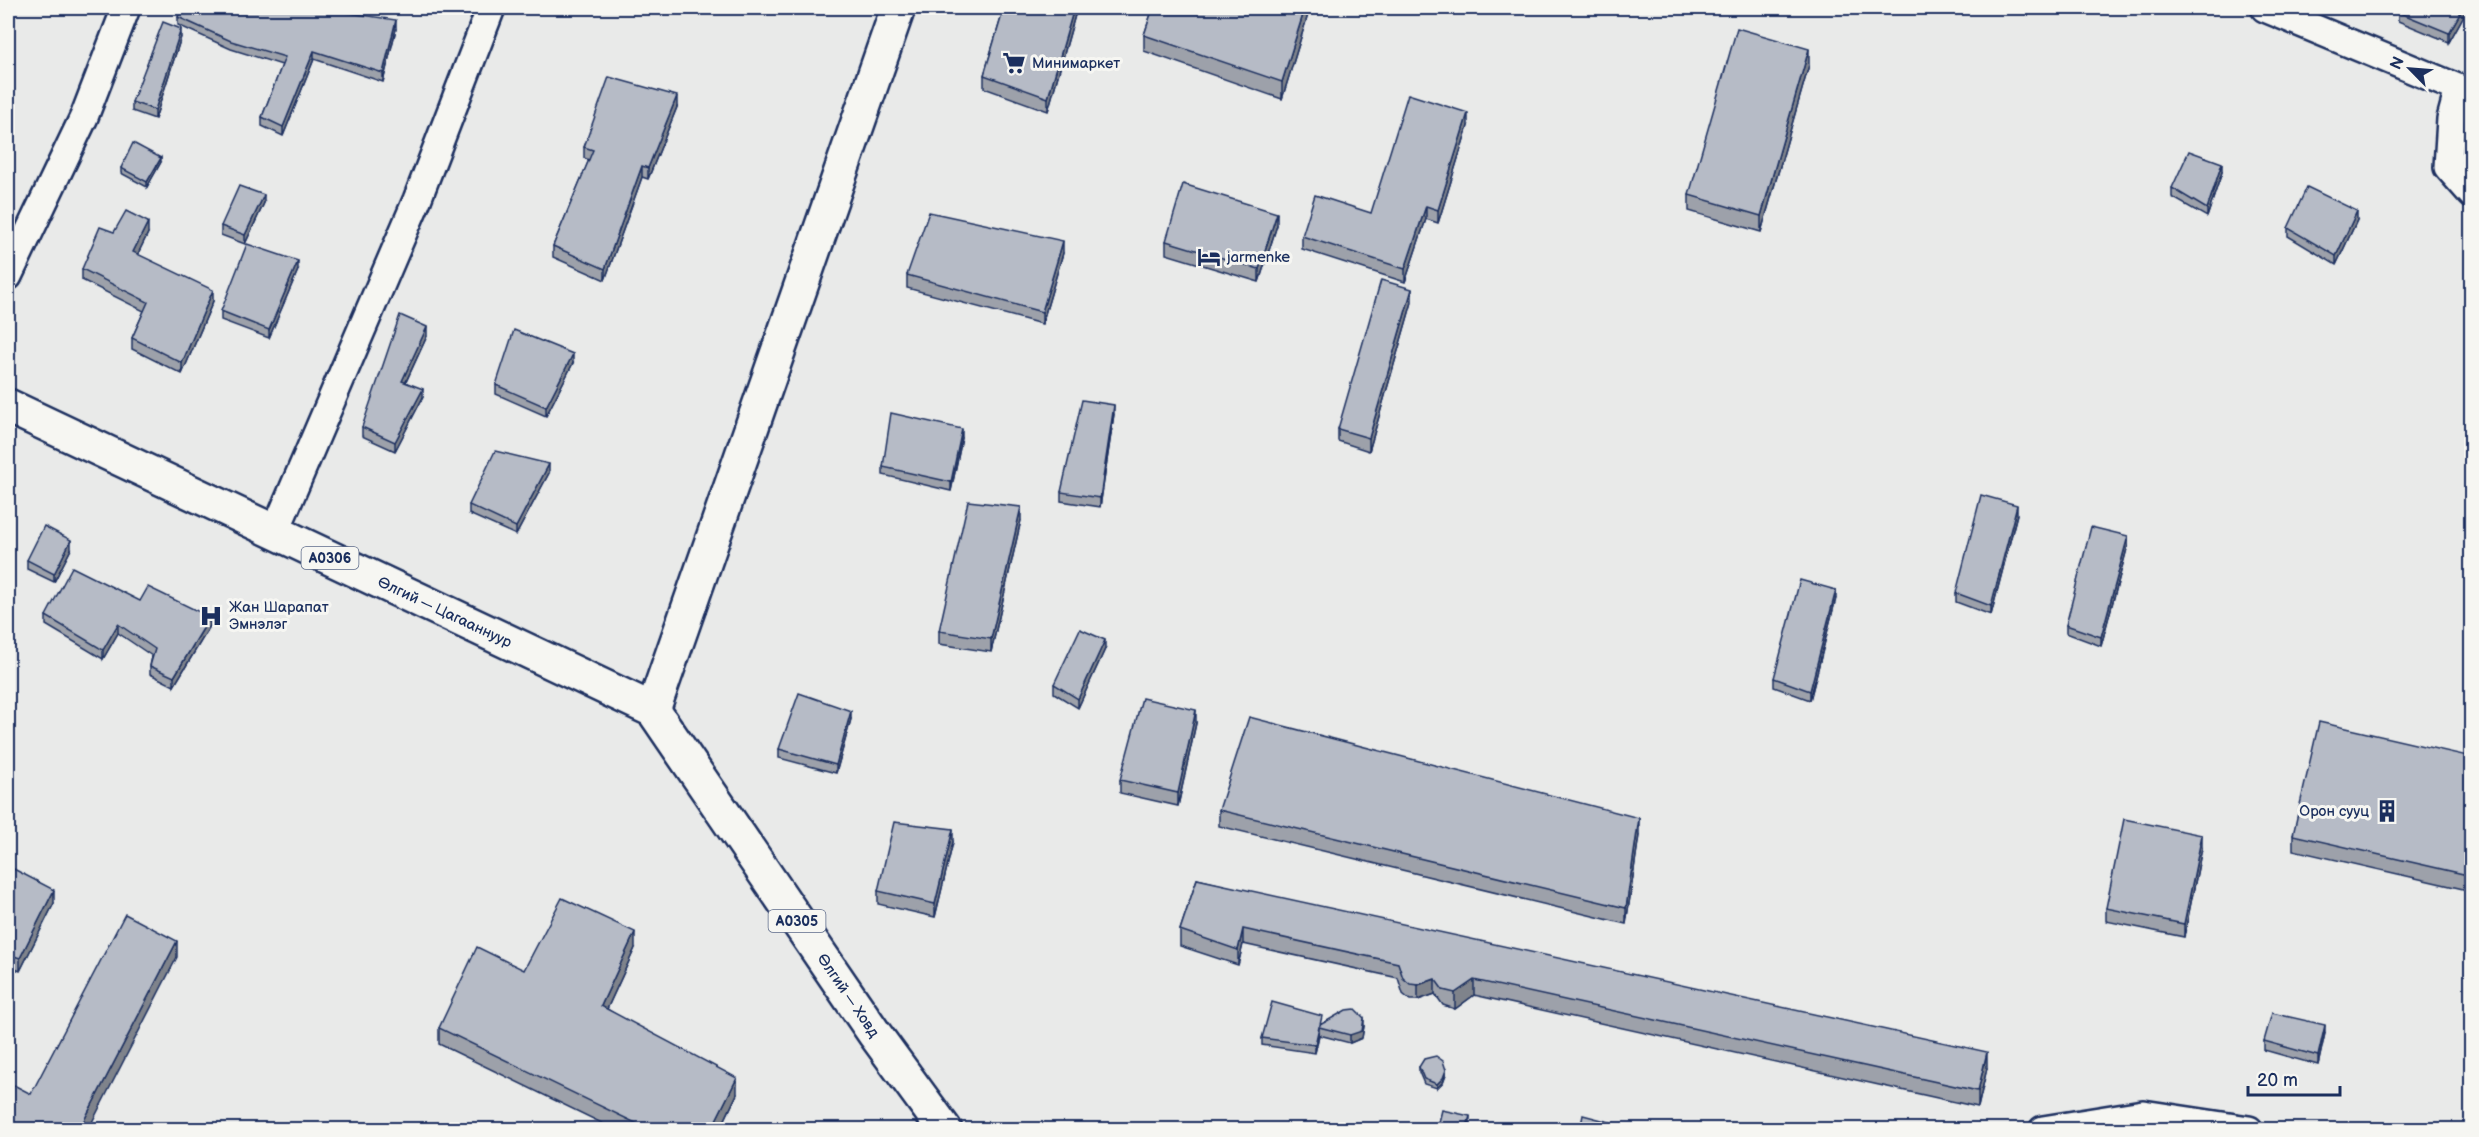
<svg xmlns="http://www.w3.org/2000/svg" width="2479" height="1137" font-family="'Balsamiq Sans',sans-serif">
  <rect width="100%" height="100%" fill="#e9eae9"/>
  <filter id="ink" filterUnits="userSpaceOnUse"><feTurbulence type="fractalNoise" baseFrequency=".0167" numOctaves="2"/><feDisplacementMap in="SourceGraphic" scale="12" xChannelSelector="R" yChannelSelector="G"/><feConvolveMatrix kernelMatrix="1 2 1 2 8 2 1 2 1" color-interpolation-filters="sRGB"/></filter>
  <g filter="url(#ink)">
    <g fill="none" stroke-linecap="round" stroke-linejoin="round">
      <g stroke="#1b2f5e" stroke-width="32">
        <g id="minor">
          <path d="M 2265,8 L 2472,94"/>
          <path d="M 2459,89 L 2451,119 L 2448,167 L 2472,194"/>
          <path d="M 8,276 L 84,117 L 126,8"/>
          <path d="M 275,532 L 417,200 L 491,8"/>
          <path d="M 2043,1130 L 2143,1114 L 2249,1130"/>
        </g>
      </g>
      <g stroke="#1b2f5e" stroke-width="38">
        <path id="secondary" d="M 653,710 L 898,8"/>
      </g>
      <g stroke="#1b2f5e" stroke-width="38">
        <g id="trunk">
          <path id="s1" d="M 8,406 L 653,710 L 874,1033 L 945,1130"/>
        </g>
      </g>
      <use href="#minor" stroke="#f6f6f2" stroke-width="27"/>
      <use href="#secondary" stroke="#f6f6f2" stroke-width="33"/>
      <use href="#trunk" stroke="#f6f6f2" stroke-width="33"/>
    </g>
    <g fill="#9da1aa" stroke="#1b2f5e" stroke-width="1.5">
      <path d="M 182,8 L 320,8 L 396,29 L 383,82 L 314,59 L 283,136 L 262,126 L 262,117 L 282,65 L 231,49 L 178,25 L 178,17 Z"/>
      <path d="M 1004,8 L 1077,8 L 1048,111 L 984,88 L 984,75 Z"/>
      <path d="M 1153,8 L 1310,8 L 1282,99 L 1144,51 L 1144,35 Z"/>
      <path d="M 2468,8 L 2449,42 L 2398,21 L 2398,12 Z"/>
      <path d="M 181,37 L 155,119 L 132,111 L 132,102 Z"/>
      <path d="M 1809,65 L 1761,232 L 1689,211 L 1689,195 Z"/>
      <path d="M 677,107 L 648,179 L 642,177 L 605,280 L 553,257 L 553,246 L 589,160 L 584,158 L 584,147 Z"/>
      <path d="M 1468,126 L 1438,223 L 1426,219 L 1405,282 L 1302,249 L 1302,236 L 1371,213 Z"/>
      <path d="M 161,162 L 147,187 L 121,173 L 121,168 Z"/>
      <path d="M 2222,172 L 2207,217 L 2172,197 L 2172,188 Z"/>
      <path d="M 264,203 L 245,244 L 221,235 L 221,226 Z"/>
      <path d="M 2357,220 L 2336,265 L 2288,236 L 2288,228 Z"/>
      <path d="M 1277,225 L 1259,282 L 1166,254 L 1166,241 Z"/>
      <path d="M 114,232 L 148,233 L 137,255 L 213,301 L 182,374 L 132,349 L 132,338 L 144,311 L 82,280 L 82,269 Z"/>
      <path d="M 1063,253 L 1042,324 L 907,288 L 907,275 Z"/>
      <path d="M 298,270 L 269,338 L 221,320 L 221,311 Z"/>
      <path d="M 1412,302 L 1369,451 L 1338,441 L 1338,429 Z"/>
      <path d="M 427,336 L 406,382 L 423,397 L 395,451 L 362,436 L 362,427 Z"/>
      <path d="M 573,363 L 546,416 L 496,394 L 496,385 Z"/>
      <path d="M 1114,414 L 1100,507 L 1061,501 L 1061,492 Z"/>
      <path d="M 962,438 L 951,491 L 883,475 L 883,467 Z"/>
      <path d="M 549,473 L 516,535 L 469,514 L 469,505 Z"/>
      <path d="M 2017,514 L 1991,615 L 1956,602 L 1956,593 Z"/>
      <path d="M 1021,520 L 991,652 L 939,644 L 939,631 Z"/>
      <path d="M 2128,545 L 2101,646 L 2066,633 L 2066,625 Z"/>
      <path d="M 71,549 L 54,582 L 27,569 L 27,560 Z"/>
      <path d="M 1836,598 L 1810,700 L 1774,687 L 1774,678 Z"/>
      <path d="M 140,601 L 210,626 L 174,686 L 150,674 L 150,666 L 152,656 L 118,633 L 103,659 L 46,625 L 46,616 Z"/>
      <path d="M 1105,649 L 1078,708 L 1054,693 L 1054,684 Z"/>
      <path d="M 851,719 L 836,773 L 779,758 L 779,749 Z"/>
      <path d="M 1196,723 L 1178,806 L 1120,793 L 1120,780 Z"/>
      <path d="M 2472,757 L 2472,891 L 2293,850 L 2293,835 Z"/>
      <path d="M 1219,810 L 1639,835 L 1626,924 L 1219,826 Z"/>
      <path d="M 953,842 L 935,917 L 878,904 L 878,891 Z"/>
      <path d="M 2202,848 L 2184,937 L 2106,921 L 2106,908 Z"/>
      <path d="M 8,866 L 54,903 L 20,971 L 8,966 Z"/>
      <path d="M 1197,879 L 1987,1068 L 1978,1107 L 1474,995 L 1455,1009 L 1443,1005 L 1435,994 L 1418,1000 L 1410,1000 L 1403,994 L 1398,978 L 1243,944 L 1238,965 L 1180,946 L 1180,930 Z"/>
      <path d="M 635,948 L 607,1009 L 737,1094 L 720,1130 L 616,1130 L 439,1044 L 439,1028 L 524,970 Z"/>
      <path d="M 1322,1024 L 1364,1026 L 1362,1038 L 1350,1043 L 1319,1035 L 1315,1053 L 1262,1045 L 1262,1038 Z"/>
      <path d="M 2325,1033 L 2318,1065 L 2264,1050 L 2264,1041 Z"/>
      <path d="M 1419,1067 L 1446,1074 L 1443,1082 L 1437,1088 L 1424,1084 L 1419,1072 Z"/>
    </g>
    <g fill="#7f838b" stroke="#1b2f5e" stroke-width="1.5">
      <path d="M 1074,8 L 1077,8 L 1048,111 L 1048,98 Z"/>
      <path d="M 1305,8 L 1310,8 L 1282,99 L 1282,82 Z"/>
      <path d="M 2463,8 L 2468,8 L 2449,42 L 2449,33 Z"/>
      <path d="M 396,20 L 396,29 L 383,82 L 383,73 Z"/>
      <path d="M 181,29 L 181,37 L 155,119 L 155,110 Z"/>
      <path d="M 1809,49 L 1809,65 L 1761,232 L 1761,216 Z"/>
      <path d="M 314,51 L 314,59 L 283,136 L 283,127 Z"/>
      <path d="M 677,96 L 677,107 L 648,179 L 648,168 Z"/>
      <path d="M 1468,113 L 1468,126 L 1438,223 L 1438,210 Z"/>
      <path d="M 161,158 L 161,162 L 147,187 L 147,182 Z"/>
      <path d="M 2222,163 L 2222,172 L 2207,217 L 2207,209 Z"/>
      <path d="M 642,166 L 642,177 L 605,280 L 605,269 Z"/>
      <path d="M 264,195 L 264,203 L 245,244 L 245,235 Z"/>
      <path d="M 1426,206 L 1426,219 L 1405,282 L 1405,269 Z"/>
      <path d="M 2357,211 L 2357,220 L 2336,265 L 2336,256 Z"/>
      <path d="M 1277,213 L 1277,225 L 1259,282 L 1259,269 Z"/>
      <path d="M 148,222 L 148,233 L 133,264 L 133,252 Z"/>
      <path d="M 1063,241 L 1063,253 L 1042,324 L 1042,312 Z"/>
      <path d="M 298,261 L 298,270 L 269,338 L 269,330 Z"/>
      <path d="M 1412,289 L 1412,302 L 1369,451 L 1369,438 Z"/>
      <path d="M 213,290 L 213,301 L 182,374 L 182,363 Z"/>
      <path d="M 427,327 L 427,336 L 402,390 L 402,381 Z"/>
      <path d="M 573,354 L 573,363 L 546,416 L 546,407 Z"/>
      <path d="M 423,389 L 423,397 L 395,451 L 395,442 Z"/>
      <path d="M 1114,405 L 1114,414 L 1100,507 L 1100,498 Z"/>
      <path d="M 962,429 L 962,438 L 951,491 L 951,482 Z"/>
      <path d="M 549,464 L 549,473 L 516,535 L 516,527 Z"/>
      <path d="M 2017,505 L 2017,514 L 1991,615 L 1991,606 Z"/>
      <path d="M 1021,507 L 1021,520 L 991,652 L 991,639 Z"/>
      <path d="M 2128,536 L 2128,545 L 2101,646 L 2101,637 Z"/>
      <path d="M 71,540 L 71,549 L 54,582 L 54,574 Z"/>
      <path d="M 1836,590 L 1836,598 L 1810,700 L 1810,691 Z"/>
      <path d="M 210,617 L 210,626 L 174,686 L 174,677 Z"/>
      <path d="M 118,624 L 118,633 L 103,659 L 103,650 Z"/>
      <path d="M 1105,640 L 1105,649 L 1078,708 L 1078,699 Z"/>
      <path d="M 1196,710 L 1196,723 L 1178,806 L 1178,793 Z"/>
      <path d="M 851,711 L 851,719 L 836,773 L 836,765 Z"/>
      <path d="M 1639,818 L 1639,835 L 1626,924 L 1626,908 Z"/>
      <path d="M 953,829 L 953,842 L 935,917 L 935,904 Z"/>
      <path d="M 2202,835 L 2202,848 L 2184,937 L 2184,924 Z"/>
      <path d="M 54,890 L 54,903 L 20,971 L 20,958 Z"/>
      <path d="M 1243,929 L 1243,944 L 1238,965 L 1238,950 Z"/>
      <path d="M 635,932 L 635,948 L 601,1022 L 601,1006 Z"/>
      <path d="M 177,941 L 177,957 L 88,1130 L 79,1130 Z"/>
      <path d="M 1435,979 L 1435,994 L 1418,1000 L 1418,985 Z"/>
      <path d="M 1474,980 L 1474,995 L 1455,1009 L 1455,993 Z"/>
      <path d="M 1364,1018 L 1364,1026 L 1362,1038 L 1350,1043 L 1350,1035 Z"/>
      <path d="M 2325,1025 L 2325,1033 L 2318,1065 L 2318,1056 Z"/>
      <path d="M 1319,1027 L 1319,1035 L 1315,1053 L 1315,1045 Z"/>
      <path d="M 1987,1052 L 1987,1068 L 1978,1107 L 1978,1091 Z"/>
      <path d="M 1446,1070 L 1446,1074 L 1443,1082 L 1437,1088 L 1437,1084 Z"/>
      <path d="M 737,1078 L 737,1094 L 720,1130 L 711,1130 Z"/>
      <path d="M 1470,1116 L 1470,1124 L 1469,1130 L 1466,1130 Z"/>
    </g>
    <g fill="#b6bbc6" stroke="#1b2f5e" stroke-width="1.5">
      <path d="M 182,8 L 316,8 L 396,20 L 383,73 L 314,51 L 283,127 L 262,117 L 285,57 L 231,41 L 178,17 Z"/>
      <path d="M 1004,8 L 1074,8 L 1048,98 L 984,75 Z"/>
      <path d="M 1153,8 L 1305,8 L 1282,82 L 1144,35 Z"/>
      <path d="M 2400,8 L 2463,8 L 2449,33 L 2398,12 Z"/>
      <path d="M 163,22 L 181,29 L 155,110 L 132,102 Z"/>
      <path d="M 1737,28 L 1809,49 L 1761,216 L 1689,195 Z"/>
      <path d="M 609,77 L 677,96 L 648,168 L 642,166 L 605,269 L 553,246 L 593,150 L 584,147 Z"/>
      <path d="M 1408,94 L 1468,113 L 1438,210 L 1426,206 L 1405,269 L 1302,236 L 1315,195 L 1371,213 Z"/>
      <path d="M 133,143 L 161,158 L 147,182 L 121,168 Z"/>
      <path d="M 2189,151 L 2222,163 L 2207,209 L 2172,188 Z"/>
      <path d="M 1183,184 L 1277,213 L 1259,269 L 1166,241 Z"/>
      <path d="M 239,186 L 264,195 L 245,235 L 221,226 Z"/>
      <path d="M 2307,187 L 2357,211 L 2336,256 L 2288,228 Z"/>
      <path d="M 126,211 L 148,222 L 133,252 L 213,290 L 182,363 L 132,338 L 148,302 L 82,269 L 100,227 L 114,232 Z"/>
      <path d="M 929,212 L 1063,241 L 1042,312 L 907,275 Z"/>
      <path d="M 247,244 L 298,261 L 269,330 L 221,311 Z"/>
      <path d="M 1381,280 L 1412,289 L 1369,438 L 1338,429 Z"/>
      <path d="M 400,315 L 427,327 L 402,381 L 423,389 L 395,442 L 362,427 Z"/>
      <path d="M 514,330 L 573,354 L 546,407 L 496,385 Z"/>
      <path d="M 1082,400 L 1114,405 L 1100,498 L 1061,492 Z"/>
      <path d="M 891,413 L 962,429 L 951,482 L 883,467 Z"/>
      <path d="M 495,451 L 549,464 L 516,527 L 469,505 Z"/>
      <path d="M 1981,495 L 2017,505 L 1991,606 L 1956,593 Z"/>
      <path d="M 968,501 L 1021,507 L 991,639 L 939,631 Z"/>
      <path d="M 44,526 L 71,540 L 54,574 L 27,560 Z"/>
      <path d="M 2091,527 L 2128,536 L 2101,637 L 2066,625 Z"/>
      <path d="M 72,567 L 140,601 L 148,587 L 210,617 L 174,677 L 150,666 L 155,649 L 118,624 L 103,650 L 46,616 Z"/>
      <path d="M 1800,580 L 1836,590 L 1810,691 L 1774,678 Z"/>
      <path d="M 1080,629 L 1105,640 L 1078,699 L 1054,684 Z"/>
      <path d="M 799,693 L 851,711 L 836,765 L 779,749 Z"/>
      <path d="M 1142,698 L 1196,710 L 1178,793 L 1120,780 Z"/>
      <path d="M 1249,717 L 1639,818 L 1626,908 L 1219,810 Z"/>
      <path d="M 2319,722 L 2472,757 L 2472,876 L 2293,835 Z"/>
      <path d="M 2124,819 L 2202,835 L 2184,924 L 2106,908 Z"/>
      <path d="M 894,822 L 953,829 L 935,904 L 878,891 Z"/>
      <path d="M 8,866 L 54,890 L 20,958 L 8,954 Z"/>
      <path d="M 1197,879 L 1987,1052 L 1978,1091 L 1474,980 L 1455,993 L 1443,990 L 1435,979 L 1418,985 L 1410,984 L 1403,978 L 1398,963 L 1243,929 L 1238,950 L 1180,930 Z"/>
      <path d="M 562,898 L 635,932 L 601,1006 L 737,1078 L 711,1130 L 650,1130 L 439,1028 L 477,947 L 524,970 Z"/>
      <path d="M 125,914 L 177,941 L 79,1130 L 8,1130 L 8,1082 L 31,1094 Z"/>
      <path d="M 1272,1002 L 1322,1016 L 1320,1025 L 1346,1010 L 1355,1009 L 1364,1018 L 1362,1031 L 1350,1035 L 1319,1027 L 1315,1045 L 1262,1038 Z"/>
      <path d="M 2272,1013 L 2325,1025 L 2318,1056 L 2264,1041 Z"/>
      <path d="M 1436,1056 L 1443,1061 L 1446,1070 L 1443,1078 L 1437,1084 L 1424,1079 L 1419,1067 L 1424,1059 Z"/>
      <path d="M 1442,1110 L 1470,1116 L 1466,1130 L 1437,1130 Z"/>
      <path d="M 1583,1115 L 1640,1130 L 1580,1130 Z"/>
      <path d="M 1139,1125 L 1142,1130 L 1133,1130 Z"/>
    </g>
  </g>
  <defs>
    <g id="supermarket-bare" transform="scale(1.8)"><path d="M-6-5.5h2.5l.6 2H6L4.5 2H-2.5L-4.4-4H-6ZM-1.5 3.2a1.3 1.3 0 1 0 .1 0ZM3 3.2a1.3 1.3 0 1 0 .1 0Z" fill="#1b2f5e" stroke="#f6f6f2" stroke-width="2.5" paint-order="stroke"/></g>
    <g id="hotel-bare" transform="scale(1.8)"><path d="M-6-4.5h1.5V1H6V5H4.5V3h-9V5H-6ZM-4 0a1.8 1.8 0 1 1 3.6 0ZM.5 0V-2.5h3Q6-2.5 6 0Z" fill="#1b2f5e" stroke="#f6f6f2" stroke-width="2.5" paint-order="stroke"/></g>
    <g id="hospital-bare" transform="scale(1.8)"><path d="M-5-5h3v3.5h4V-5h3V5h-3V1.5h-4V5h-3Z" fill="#1b2f5e" stroke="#f6f6f2" stroke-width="2.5" paint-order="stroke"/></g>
    <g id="building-bare" transform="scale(1.8)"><path d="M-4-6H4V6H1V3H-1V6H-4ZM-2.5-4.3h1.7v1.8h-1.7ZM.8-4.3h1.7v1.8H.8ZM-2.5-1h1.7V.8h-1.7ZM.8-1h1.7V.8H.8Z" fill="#1b2f5e" stroke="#f6f6f2" stroke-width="2.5" paint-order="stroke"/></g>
  </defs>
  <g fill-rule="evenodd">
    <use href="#supermarket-bare" x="1014" y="63"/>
    <use href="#hotel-bare" x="1209" y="257"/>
    <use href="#hospital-bare" x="211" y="616"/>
    <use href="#building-bare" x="2387" y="811"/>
  </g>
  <g text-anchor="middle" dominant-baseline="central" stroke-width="6" stroke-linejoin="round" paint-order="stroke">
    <g fill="#f6f6f2" stroke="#5d6b8a" stroke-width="1.5">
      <rect x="301.5" y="547" width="57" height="22" rx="4.5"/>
      <rect x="768.5" y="910" width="57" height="22" rx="4.5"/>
    </g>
    <g font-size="14" font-weight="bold" fill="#1b2f5e">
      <text x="330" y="558">A0306</text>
      <text x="797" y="921">A0305</text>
    </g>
    <g font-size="15" fill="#1b2f5e" stroke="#f6f6f2" text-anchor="start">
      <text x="1032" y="63">Минимаркет</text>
      <text x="1227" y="257">jarmenke</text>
      <text x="229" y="607">Жан Шарапат<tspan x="229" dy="17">Эмнэлэг</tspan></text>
      <text x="2369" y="811" text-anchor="end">Орон сууц</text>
    </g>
    <g font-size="15" fill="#1b2f5e" stroke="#f6f6f2">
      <text stroke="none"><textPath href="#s1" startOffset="483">Өлгий — Цагааннуур</textPath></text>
      <text stroke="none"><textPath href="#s1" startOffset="1059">Өлгий — Ховд</textPath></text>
    </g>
  </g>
  <rect width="2479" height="1137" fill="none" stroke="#f6f6f2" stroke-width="30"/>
  <rect x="15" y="15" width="2449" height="1107" fill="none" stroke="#1b2f5e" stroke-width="2" filter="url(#ink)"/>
  <g transform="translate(2410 69) rotate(295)" stroke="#f6f6f2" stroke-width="4.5" paint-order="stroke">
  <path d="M0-4.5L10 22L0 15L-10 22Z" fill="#1b2f5e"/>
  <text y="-9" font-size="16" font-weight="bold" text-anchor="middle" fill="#1b2f5e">N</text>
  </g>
  <path d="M2248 1086v9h92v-9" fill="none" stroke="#1b2f5e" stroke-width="3"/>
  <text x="2257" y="1086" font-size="18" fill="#1b2f5e" stroke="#f6f6f2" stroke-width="4.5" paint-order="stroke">20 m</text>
</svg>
